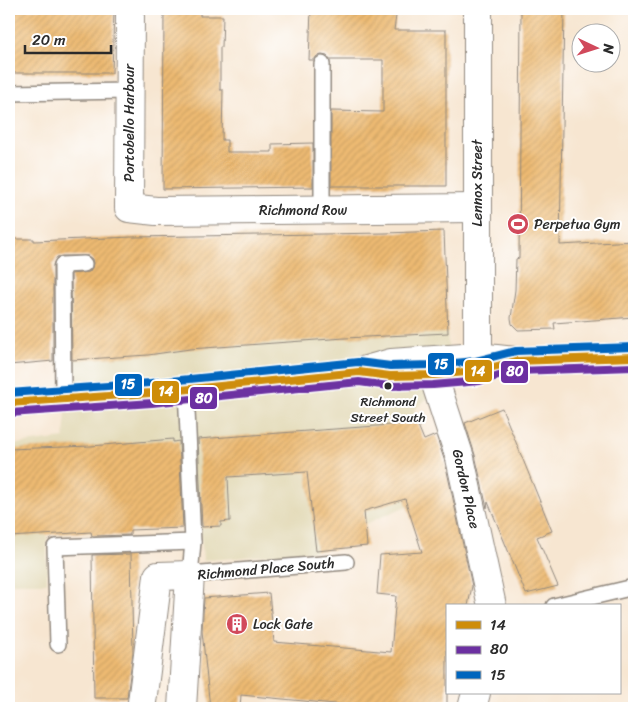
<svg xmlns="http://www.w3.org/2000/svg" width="643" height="717" font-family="Sriracha,sans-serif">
  <defs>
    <pattern id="building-hatch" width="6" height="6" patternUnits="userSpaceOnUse" patternTransform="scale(1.25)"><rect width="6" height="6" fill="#edba72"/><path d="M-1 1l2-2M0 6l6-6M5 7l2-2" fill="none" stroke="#cba063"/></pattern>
  </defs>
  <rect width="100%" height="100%" fill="#fff"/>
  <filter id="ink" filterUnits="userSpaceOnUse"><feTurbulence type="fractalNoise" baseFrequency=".02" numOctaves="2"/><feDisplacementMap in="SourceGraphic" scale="10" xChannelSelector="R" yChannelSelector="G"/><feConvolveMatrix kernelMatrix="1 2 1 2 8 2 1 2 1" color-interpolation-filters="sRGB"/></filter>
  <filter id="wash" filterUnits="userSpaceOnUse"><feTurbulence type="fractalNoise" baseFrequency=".0096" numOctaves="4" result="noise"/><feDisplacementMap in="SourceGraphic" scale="20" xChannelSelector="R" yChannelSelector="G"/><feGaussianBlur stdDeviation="1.12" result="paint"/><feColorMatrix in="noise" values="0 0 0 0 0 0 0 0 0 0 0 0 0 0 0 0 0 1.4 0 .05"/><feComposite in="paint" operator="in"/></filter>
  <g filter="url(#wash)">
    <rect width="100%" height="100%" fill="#f7e6d1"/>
    <path fill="#e4dbba" d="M 444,231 L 449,379 L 414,410 L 440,508 L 404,507 L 365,524 L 348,548 L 223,559 L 203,560 L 200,519 L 177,528 L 47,535 L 47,583 L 9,583 L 9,445 L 64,438 L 70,360 L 70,292 L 408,279 L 410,232 Z"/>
    <g id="blocks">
      <g fill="url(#building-hatch)">
        <path d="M 9,9 L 114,9 L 112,73 L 9,73 Z"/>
        <path d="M 164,9 L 200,9 L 200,16 L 223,16 L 222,47 L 220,47 L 220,90 L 223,90 L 222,140 L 227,140 L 227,152 L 272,152 L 272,144 L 313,143 L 313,187 L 163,189 Z"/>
        <path d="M 311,9 L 397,9 L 394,30 L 446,30 L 446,186 L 331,186 L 331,111 L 383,112 L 383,60 L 330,60 L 327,56 L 322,55 L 317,56 L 314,60 L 309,60 Z"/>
        <path d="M 521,9 L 564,9 L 560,245 L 634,241 L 634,317 L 554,323 L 555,329 L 518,330 L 512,324 L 511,318 L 515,290 L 516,259 L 519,258 Z"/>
        <path d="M 444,231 L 448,333 L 345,338 L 190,349 L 148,355 L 72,360 L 71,274 L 89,272 L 92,268 L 93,263 L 92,259 L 88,256 L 62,256 L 57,257 L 53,265 L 53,361 L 9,365 L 9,239 L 34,239 L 34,241 L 133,237 L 385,233 Z"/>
        <path d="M 502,408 L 552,531 L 537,537 L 558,586 L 526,594 L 488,502 L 487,508 L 475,455 L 465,423 Z"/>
        <path d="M 417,423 L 424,440 L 436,435 L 445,462 L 472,586 L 468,606 L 447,606 L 447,708 L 376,708 L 241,695 L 240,708 L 210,708 L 202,631 L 204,598 L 269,593 L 274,642 L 391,652 L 396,596 L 377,594 L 380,555 L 422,552 L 405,499 L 364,511 L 367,546 L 316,551 L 307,472 L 228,477 L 230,521 L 221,522 L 221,526 L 202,527 L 198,439 Z"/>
        <path d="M 173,439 L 173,442 L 179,441 L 183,528 L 130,530 L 130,535 L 92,536 L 91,532 L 9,537 L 9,449 L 91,446 Z"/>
        <path d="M 131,554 L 133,652 L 127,698 L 94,698 L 92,555 Z"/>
      </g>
    </g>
  </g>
  <g filter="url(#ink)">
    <use href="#blocks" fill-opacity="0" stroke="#91887e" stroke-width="1"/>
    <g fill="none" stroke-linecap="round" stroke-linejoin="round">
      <g stroke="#91887e" stroke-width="18">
        <g id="lane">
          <path d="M 322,64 L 322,210"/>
          <path d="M 9,93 L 129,91"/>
          <path d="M 186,389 L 193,542 L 190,575 L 346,562"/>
          <path d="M 63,399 L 62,265 L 84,264"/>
          <path d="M 554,606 L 634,587"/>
          <path d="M 58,644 L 55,547 L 193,542"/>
        </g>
      </g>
      <g stroke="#91887e" stroke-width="30">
        <g id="street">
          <path d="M 130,9 L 129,208 L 156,211 L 477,208"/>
          <path d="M 478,357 L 478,9"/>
          <path d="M 433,375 L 460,458 L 492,606"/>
          <path d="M 142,702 L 158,576 L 190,575 L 182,708"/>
          <path d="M 472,708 L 476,693"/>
        </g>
      </g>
      <g stroke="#91887e" stroke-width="30">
        <path id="secondary" d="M 9,403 L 151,393 L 359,372 L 391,363 L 478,357 L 516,361 L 634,357"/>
      </g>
      <use href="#lane" stroke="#fff" stroke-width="15"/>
      <use href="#street" stroke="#fff" stroke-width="28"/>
      <use href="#secondary" stroke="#fff" stroke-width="28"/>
      <g stroke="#fff" stroke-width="11">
        <path id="bus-1" d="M 9,403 L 151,393 L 359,372 L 390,376 L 433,375 L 478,371 L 516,361 L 634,357"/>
      </g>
      <g stroke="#fff" stroke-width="11">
        <path id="bus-2" d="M 10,413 L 152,403 L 359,382 L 389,386 L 433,385 L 480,381 L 517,371 L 634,367"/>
      </g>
      <g stroke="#fff" stroke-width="11">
        <path id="bus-3" d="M 9,393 L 150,383 L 358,362 L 391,366 L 432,365 L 476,361 L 516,351 L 634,347"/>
      </g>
      <use href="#bus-1" stroke="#ce8d09" stroke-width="8"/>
      <use href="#bus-2" stroke="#6c30a1" stroke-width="8"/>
      <use href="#bus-3" stroke="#0065bd" stroke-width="8"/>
    </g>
  </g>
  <defs>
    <g id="stadium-disc" transform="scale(1.125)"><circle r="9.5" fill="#d1495b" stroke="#fff"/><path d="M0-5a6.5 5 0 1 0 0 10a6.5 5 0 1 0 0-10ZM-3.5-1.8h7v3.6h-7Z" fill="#fff"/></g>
    <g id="building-disc" transform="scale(1.125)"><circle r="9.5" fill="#d1495b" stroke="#fff"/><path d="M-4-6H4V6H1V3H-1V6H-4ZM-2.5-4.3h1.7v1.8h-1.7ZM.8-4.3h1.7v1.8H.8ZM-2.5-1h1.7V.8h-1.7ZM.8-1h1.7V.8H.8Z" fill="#fff"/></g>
  </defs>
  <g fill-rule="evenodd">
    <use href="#stadium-disc" x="518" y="224"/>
    <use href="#building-disc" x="237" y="624"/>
  </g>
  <circle fill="#2b2b2b" stroke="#fff" stroke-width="2" cx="388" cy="386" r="4.5"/>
  <g text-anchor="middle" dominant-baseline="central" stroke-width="4" stroke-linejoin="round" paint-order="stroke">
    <g font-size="13" fill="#2b2b2b" stroke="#fff">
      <text x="388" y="401">Richmond<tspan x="388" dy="16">Street South</tspan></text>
    </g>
    <g font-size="14" fill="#2b2b2b" stroke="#fff">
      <text transform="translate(129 123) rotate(-90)">Portobello Harbour</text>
      <text transform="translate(477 183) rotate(-90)">Lennox Street</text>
      <text x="303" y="210">Richmond Row</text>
      <text transform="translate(466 489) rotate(77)">Gordon Place</text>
      <text transform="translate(266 569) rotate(-5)">Richmond Place South</text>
    </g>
    <g font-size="14" fill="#2b2b2b" stroke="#fff" text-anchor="start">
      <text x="534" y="224">Perpetua Gym</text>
      <text x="253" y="624">Lock Gate</text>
    </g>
  </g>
  <g stroke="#fff" stroke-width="2">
    <rect x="427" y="352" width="28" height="24" rx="5" fill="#0065bd"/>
    <rect x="464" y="359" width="29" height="24" rx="5" fill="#ce8d09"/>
    <rect x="500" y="360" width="29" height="24" rx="5" fill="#6c30a1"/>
    <rect x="114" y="373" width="29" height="24" rx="5" fill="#0065bd"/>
    <rect x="151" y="380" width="29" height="24" rx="5" fill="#ce8d09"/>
    <rect x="189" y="386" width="29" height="24" rx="5" fill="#6c30a1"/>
  </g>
  <g font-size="14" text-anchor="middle" font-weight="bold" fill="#fff">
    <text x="441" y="369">15</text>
    <text x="478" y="376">14</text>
    <text x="515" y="376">80</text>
    <text x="128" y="389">15</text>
    <text x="166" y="396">14</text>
    <text x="204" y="403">80</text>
  </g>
  <rect width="643" height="717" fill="none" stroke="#fff" stroke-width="30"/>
  <rect x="446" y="604" width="175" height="90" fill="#ffffff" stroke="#aaaaaa"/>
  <rect x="456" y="621" width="25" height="8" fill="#ce8d09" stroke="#aaaaaa"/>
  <text x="490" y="630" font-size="15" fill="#2b2b2b">14</text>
  <rect x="456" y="646" width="25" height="8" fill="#6c30a1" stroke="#aaaaaa"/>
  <text x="490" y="654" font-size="15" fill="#2b2b2b">80</text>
  <rect x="456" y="671" width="25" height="8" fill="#0065bd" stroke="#aaaaaa"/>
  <text x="490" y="680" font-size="15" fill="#2b2b2b">15</text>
  <g transform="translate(596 48) rotate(94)"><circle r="24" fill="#ffffff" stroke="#aaaaaa"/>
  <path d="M0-4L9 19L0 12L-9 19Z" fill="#d1495b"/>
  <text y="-8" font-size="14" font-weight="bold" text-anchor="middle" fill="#2b2b2b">N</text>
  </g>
  <path d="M25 45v8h86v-8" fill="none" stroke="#2b2b2b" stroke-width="2.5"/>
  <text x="32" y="45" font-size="15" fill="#2b2b2b" stroke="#ffffff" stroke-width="4" paint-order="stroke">20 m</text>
</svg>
